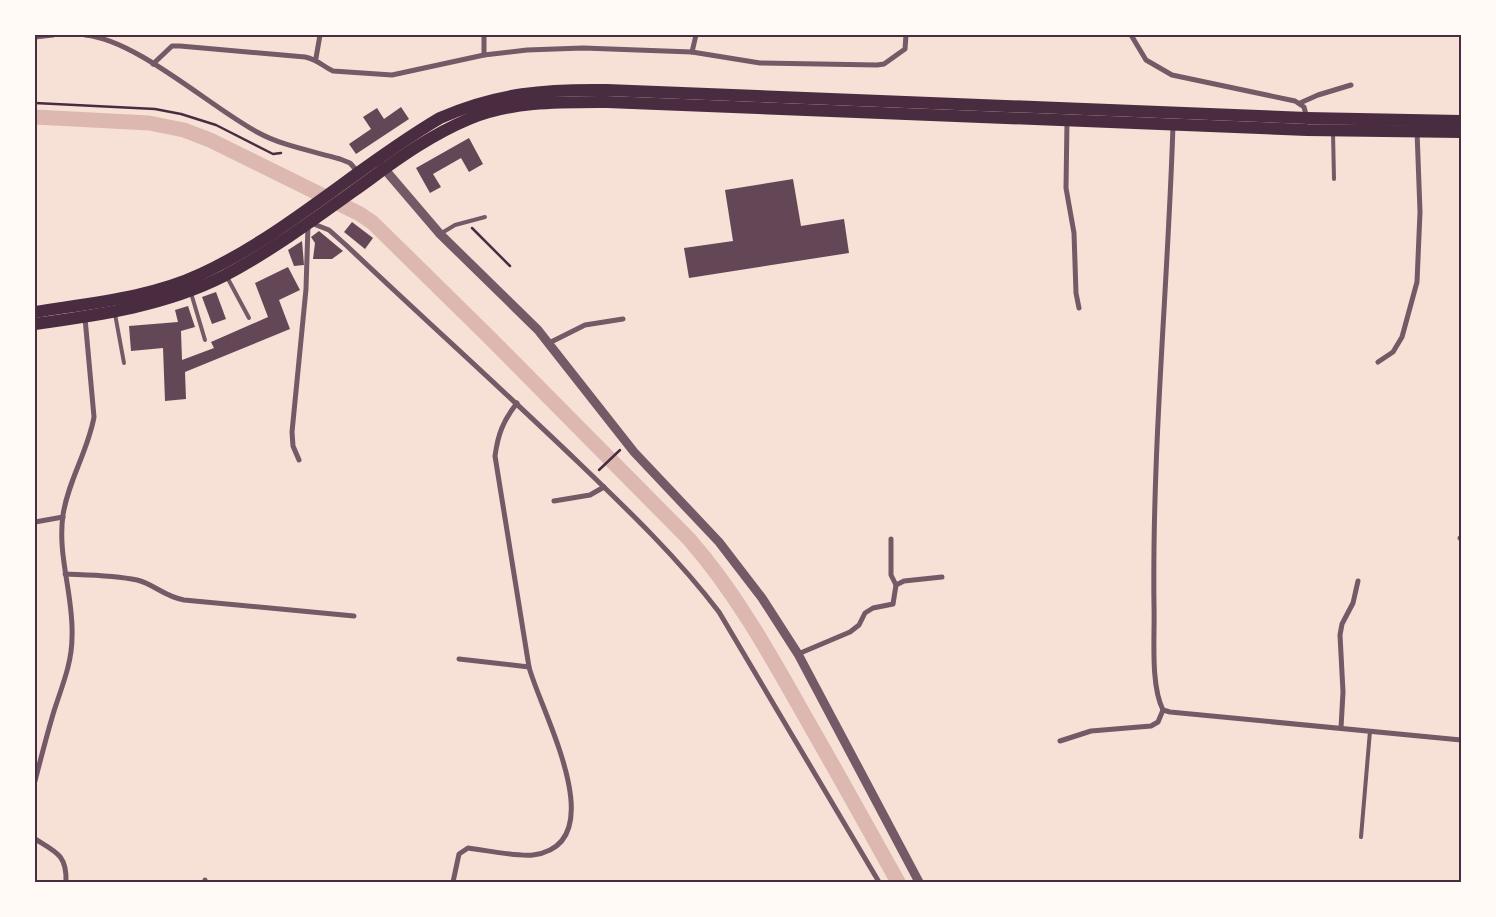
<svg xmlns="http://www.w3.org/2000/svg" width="1496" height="917" font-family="'DejaVu Sans',sans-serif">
  <rect width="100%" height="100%" fill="#f7e1d7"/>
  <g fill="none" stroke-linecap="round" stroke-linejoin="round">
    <path stroke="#dcb8b0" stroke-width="15" d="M 35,117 L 149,123 L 184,130 L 210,140 L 360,214 L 373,223 L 489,337 L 689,539 C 737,594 771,656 807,720 C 838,774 868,828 898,882"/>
  </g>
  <g fill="#644757">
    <path d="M 401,107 L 409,119 L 356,154 L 349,144 L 371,129 L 363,117 L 377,108 L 384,119 Z"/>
    <path d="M 469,138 L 483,164 L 469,172 L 461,158 L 433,174 L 441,187 L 430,193 L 416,168 Z"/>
    <path d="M 793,179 L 801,226 L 844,219 L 849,253 L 689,278 L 684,248 L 733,241 L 725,190 Z"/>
    <path d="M 352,222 L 373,238 L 365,249 L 344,232 Z"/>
    <path d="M 319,231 L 343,251 L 332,259 L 313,259 L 315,243 L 311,237 Z"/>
    <path d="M 302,241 L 304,265 L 294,266 L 288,250 Z"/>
    <path d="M 288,267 L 300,290 L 279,300 L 290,329 L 185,372 L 186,399 L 165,401 L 163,348 L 131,351 L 129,326 L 178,322 L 175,310 L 188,306 L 195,327 L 181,331 L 182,360 L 214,348 L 211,342 L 268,317 L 255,283 Z"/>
    <path d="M 216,292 L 226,319 L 212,324 L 202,297 Z"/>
  </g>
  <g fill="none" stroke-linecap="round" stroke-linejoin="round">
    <g stroke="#4a2c40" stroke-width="2.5">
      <path d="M 35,103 L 155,109 L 181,114 L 216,125 L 273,154 L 281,153"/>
      <path d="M 472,228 L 510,266"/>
      <path d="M 599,470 L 620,450"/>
    </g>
    <g stroke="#755966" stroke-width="4">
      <path d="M 1333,132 L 1334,179"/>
      <path d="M 440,234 L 455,225 L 485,217"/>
      <path d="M 227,277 L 249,318"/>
      <path d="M 191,293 L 205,340"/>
      <path d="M 115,314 L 124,363"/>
      <path d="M 1361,837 L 1370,731"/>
    </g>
    <g stroke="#755966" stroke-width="5">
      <path d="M 85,35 C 137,40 209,106 257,132 C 282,146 313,151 340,159 L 350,163 L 358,172"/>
      <path d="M 1131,35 L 1146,60 L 1172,75 L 1295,101 L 1304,107 L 1307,118"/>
      <path d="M 35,37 L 53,35"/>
      <path d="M 692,52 L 696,35"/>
      <path d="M 484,55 L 484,35"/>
      <path d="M 316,58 L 320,35"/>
      <path d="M 153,64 L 172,46 L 180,46 L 305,57 C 317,59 322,66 333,71 L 392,75 L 484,55 L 527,50 L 583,48 L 692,52 L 760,63 L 877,65 L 884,64 L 905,49 L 906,35"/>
      <path d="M 1300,103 L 1318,95 L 1351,85"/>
      <path d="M 1067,121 L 1066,188 L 1074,233 L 1076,293 L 1079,308"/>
      <path d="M 1173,125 C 1168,285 1152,445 1154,605 C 1155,635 1150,684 1163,710 L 1170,712 L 1461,740"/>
      <path d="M 311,223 L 329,230 L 347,246 C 424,319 503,390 579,463 C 628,510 678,558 719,612 L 879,882"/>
      <path d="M 549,343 L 585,325 L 623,319"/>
      <path d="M 1378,362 L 1393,352 L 1402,337 L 1417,282 L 1420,212 L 1417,131"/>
      <path d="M 299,460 L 293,446 L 292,432 L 306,289 L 308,225"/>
      <path d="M 554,501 L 590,495 L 604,487"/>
      <path d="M 35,522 L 63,517"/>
      <path d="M 1460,538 L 1461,538"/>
      <path d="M 891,539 L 891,575 L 896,585"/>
      <path d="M 65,574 C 89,575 113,575 137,580 C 154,584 163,596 184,600 L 354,616"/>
      <path d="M 798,654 L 850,632 L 859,625 L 865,613 L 873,608 L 893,604 L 896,585 L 904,581 L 942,577"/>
      <path d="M 459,659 L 529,667"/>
      <path d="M 1341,728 L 1343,692 L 1340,635 L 1342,624 L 1353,603 L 1358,581"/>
      <path d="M 1060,741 L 1091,731 L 1151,726 L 1158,722 L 1163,710"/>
      <path d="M 35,781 C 41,758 47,734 54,711 C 62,686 72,663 72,637 C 74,597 57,556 63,515 C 68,481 88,451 94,417 L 85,318"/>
      <path d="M 35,839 C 56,852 67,855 66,882"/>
      <path d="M 205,882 L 205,880"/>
      <path d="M 453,882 L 459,854 L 468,848 C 485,850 517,857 533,855 C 616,844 540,710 529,667 L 495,456 C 498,434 503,421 517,403"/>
    </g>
    <path stroke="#755966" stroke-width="9" d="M 381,165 L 440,234 L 538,330 L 634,452 L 719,542 L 762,598 L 798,654 L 919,882"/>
    <g stroke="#4a2c40" stroke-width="12">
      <path d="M 35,312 C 90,303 150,298 201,274 C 287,234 358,166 440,118 C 497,93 546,89 607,90 L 1307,118 L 1461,121"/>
      <path d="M 35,324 C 100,315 165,306 224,276 C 275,249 323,213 369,180 C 400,157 433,134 469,119 C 511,101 562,102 607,102 L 1307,130 L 1461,132"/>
    </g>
  </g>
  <rect width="1496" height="917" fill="none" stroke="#fffaf5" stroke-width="72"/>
  <rect x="36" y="36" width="1424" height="845" fill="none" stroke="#4a2c40" stroke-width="2"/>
</svg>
